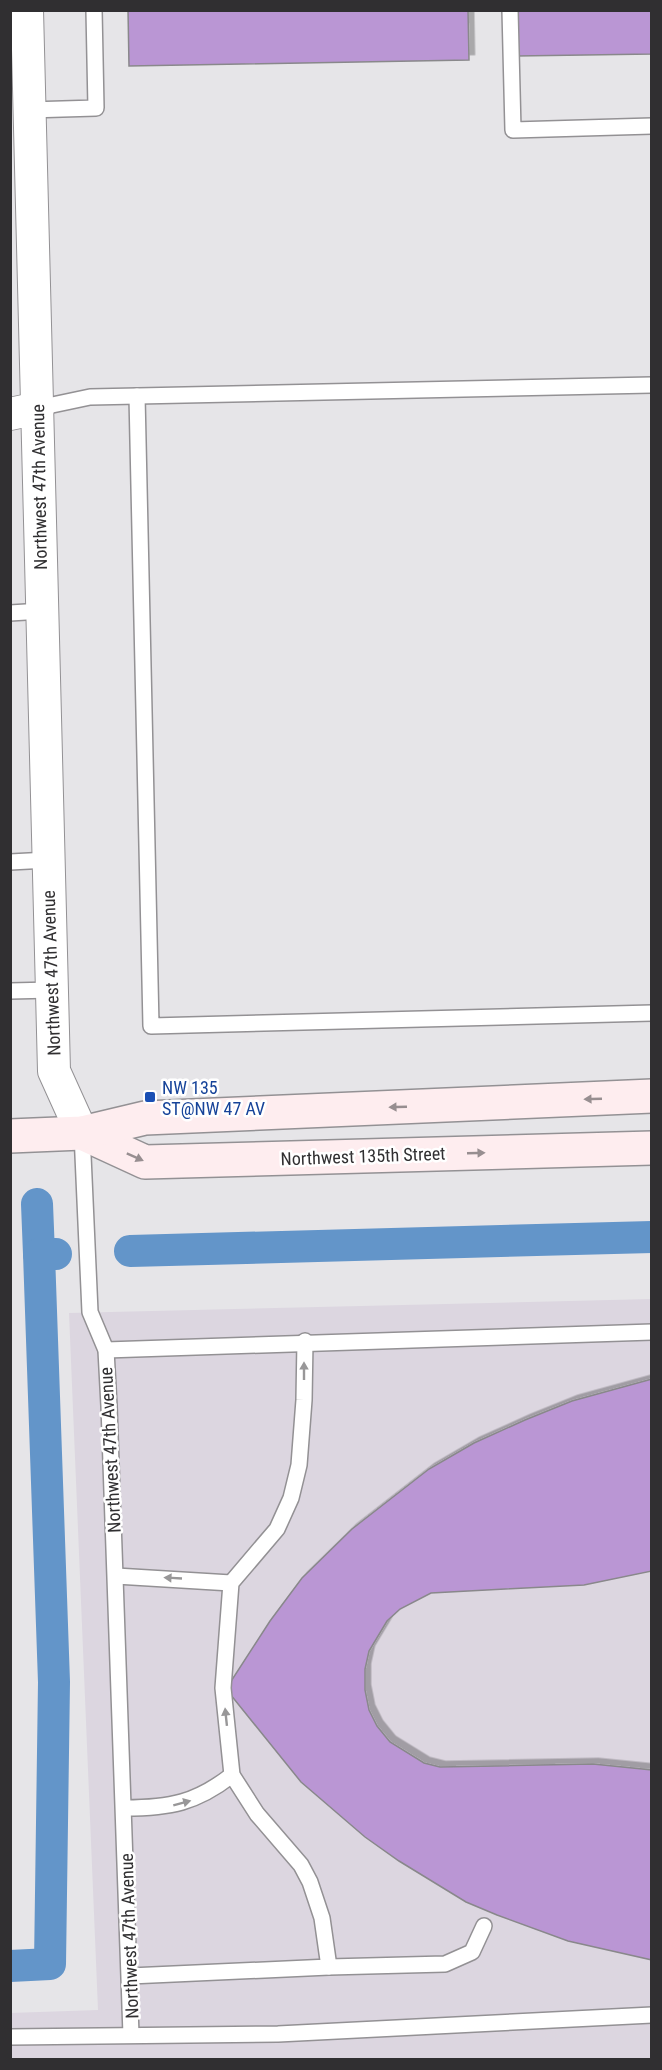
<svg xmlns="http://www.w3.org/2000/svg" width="662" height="2070" font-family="'Roboto Condensed',sans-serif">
  <defs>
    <filter id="shadow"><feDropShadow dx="5.5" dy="-5.5" stdDeviation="0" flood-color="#0004"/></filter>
  </defs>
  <rect width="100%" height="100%" fill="#e6e5e8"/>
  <path fill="#dcd6e0" d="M 651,1299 L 651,2059 L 11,2059 L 10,2013 L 98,2010 L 69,1313 Z"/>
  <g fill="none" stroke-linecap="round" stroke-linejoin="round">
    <g stroke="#6395c9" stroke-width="32">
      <path d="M 37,1204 L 39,1254"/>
      <path d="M 130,1251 L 652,1237"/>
      <path d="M 10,1966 L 50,1964 L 54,1682 L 39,1254 L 56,1254"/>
    </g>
  </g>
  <g fill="#ba96d4" stroke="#89888b" stroke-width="1.5" filter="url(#shadow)">
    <path d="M 128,10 L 468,10 L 469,60 L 129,66 Z"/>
    <path d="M 517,10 L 652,10 L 652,54 L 517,56 Z"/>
    <path d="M 652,1379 L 652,1571 L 584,1585 L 431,1593 L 400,1609 L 387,1621 L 369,1651 L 365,1669 L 365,1690 L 369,1710 L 377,1726 L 390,1742 L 424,1763 L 440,1767 L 593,1764 L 652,1770 L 652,1960 L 568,1941 L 497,1915 L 466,1902 L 399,1861 L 365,1837 L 301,1782 L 226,1689 L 270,1621 L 302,1578 L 352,1529 L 429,1469 L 474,1443 L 525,1420 L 572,1401 Z"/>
  </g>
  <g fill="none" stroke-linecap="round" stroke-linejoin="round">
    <g stroke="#939194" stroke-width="18">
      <g id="lane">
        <path d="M 510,10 L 513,130 L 652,126"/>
        <path d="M 29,110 L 96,108 L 94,10"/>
        <path d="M 137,396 L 151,1026 L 652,1013"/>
        <path d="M 38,408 L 90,397 L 652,385"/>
        <path d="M 10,613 L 42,611"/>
        <path d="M 10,862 L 48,860"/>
        <path d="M 10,991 L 52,990"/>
        <path d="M 82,1133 L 90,1312 L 106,1350 L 109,1406 L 131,2035"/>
        <path d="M 106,1350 L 652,1332"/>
        <path d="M 116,1576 L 231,1583"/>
        <path d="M 125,1808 C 170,1808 196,1803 232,1775"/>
        <path d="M 329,1967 L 445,1964 L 472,1952 L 484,1926"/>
        <path d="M 130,1976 L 329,1967 L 322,1918 L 310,1882 L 301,1865 L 257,1814 L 232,1775 L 223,1688 L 231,1583 L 277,1529 L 291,1498 L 299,1465 L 304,1400 L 305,1341"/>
        <path d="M 10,2037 L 278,2034 L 652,2015"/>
      </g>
    </g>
    <g stroke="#939194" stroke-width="34">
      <g id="street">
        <path d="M 27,10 L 54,1071 L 82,1133"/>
        <path d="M 10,414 L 38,408"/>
      </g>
    </g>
    <g stroke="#939194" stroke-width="36">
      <g id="secondary">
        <path d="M 82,1133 L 145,1162 L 652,1148"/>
        <path d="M 10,1136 L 82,1133 L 145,1118 L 652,1096"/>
      </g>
    </g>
    <use href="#lane" stroke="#fff" stroke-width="15"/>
    <use href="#street" stroke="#fff" stroke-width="32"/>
    <use href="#secondary" stroke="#feedef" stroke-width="33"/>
  </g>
  <defs><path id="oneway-solid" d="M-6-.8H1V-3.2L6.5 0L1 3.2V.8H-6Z" transform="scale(1.5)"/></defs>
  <g fill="#978e90">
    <use href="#oneway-solid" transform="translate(593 1099) rotate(178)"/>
    <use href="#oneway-solid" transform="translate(398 1107) rotate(178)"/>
    <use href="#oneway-solid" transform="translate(476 1153) rotate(-2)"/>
    <use href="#oneway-solid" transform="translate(135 1157) rotate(24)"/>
  </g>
  <g fill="#989798">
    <use href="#oneway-solid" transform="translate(304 1371) rotate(-90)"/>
    <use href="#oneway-solid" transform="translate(173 1578) rotate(-177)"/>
    <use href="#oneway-solid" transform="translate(226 1717) rotate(-96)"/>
    <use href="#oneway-solid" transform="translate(182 1803) rotate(-15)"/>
  </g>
  <rect fill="#1a4fb4" stroke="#fff" stroke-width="2" x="144" y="1091" width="12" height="12" rx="3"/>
  <g text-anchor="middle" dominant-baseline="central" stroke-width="5" stroke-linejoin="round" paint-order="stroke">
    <g font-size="18" fill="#302f31" stroke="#fff">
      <text transform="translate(39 487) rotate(-91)">Northwest 47th Avenue</text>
      <text transform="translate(51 973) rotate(-92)">Northwest 47th Avenue</text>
      <text transform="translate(363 1156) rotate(-2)">Northwest 135th Street</text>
      <text transform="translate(110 1450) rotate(-93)">Northwest 47th Avenue</text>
      <text transform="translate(129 1936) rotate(-92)">Northwest 47th Avenue</text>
    </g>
    <g font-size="18" fill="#164399" stroke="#fff" text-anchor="start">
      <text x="162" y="1087">NW 135<tspan x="162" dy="21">ST@NW 47 AV</tspan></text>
    </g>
  </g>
  <rect width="662" height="2070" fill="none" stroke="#302f31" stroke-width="24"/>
</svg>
